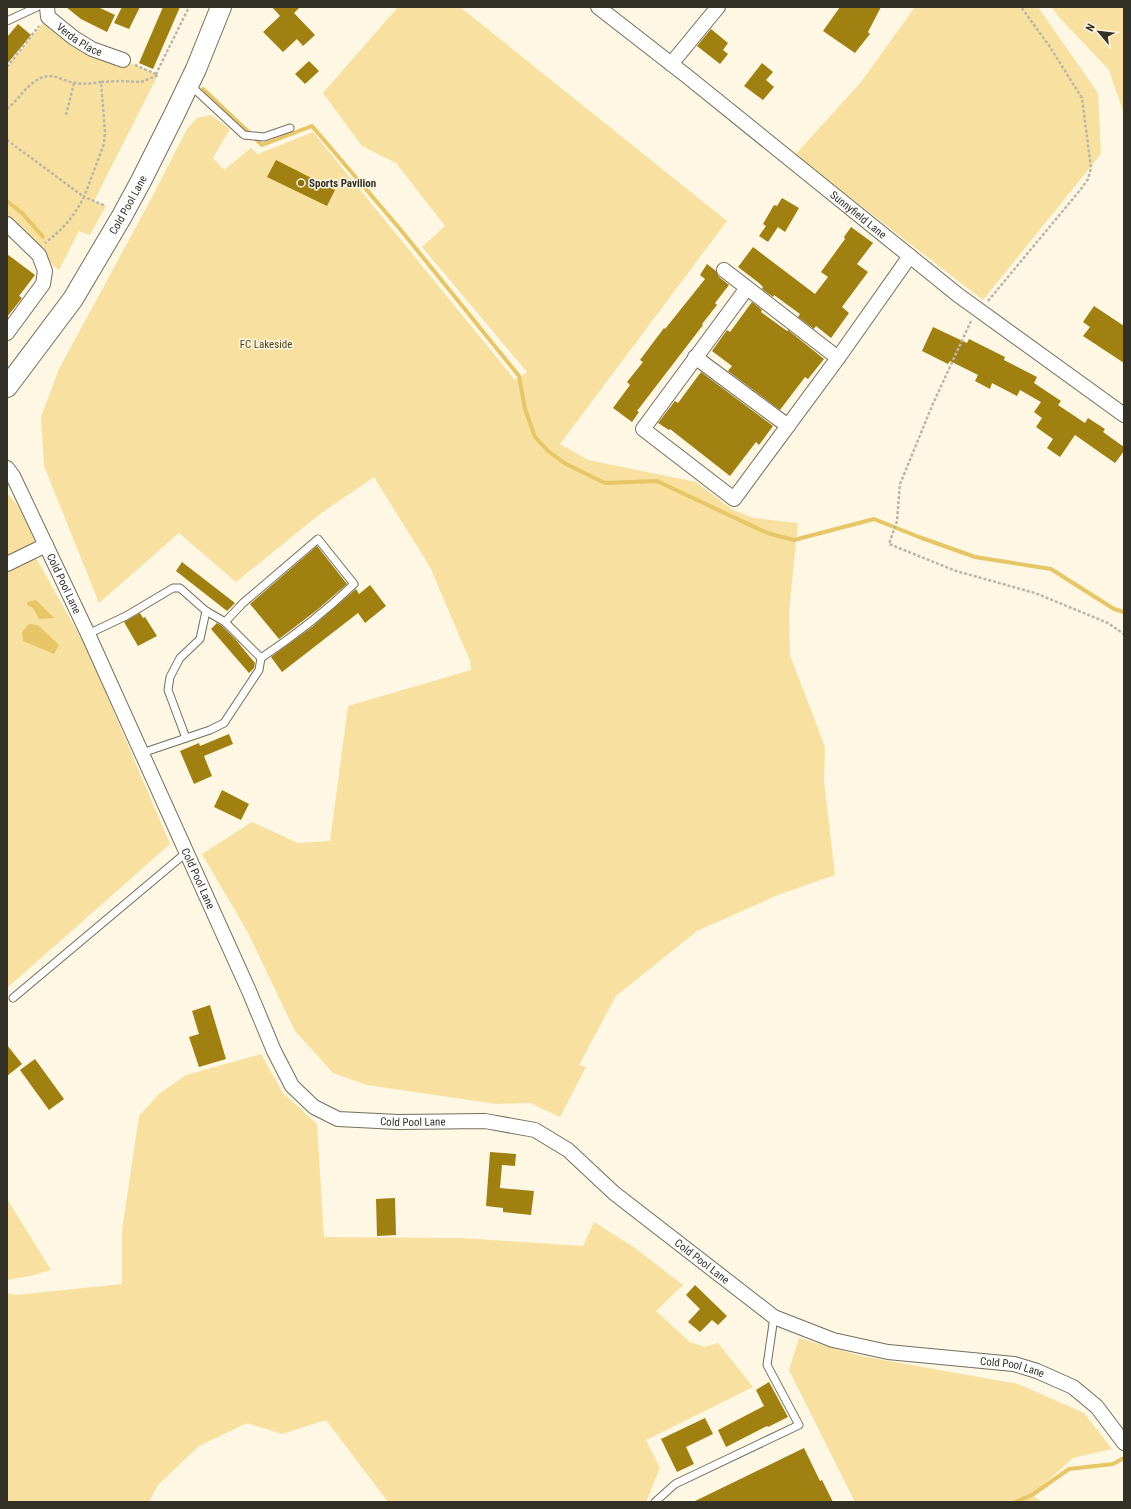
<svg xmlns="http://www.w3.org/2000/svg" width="1131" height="1509" font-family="'Roboto Condensed',sans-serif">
  <rect width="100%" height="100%" fill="#fdf7e3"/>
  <g fill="#f8e1a0">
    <path d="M 398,7 L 460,7 L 727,221 L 560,444 L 588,460 L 696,482 L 733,510 L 754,518 L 798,523 L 789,612 L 790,655 L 825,747 L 824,781 L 835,875 L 778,895 L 697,931 L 616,996 L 579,1065 L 586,1067 L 560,1117 L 530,1103 L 496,1104 L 367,1085 L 333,1073 L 295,1031 L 247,931 L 202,854 L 252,822 L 298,843 L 330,841 L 348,706 L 471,670 L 470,661 L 430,567 L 374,477 L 320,514 L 236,582 L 179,533 L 99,603 L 44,466 L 41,417 L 59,369 L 150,201 L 187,129 L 197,118 L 211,115 L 230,129 L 213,158 L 224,170 L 251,148 L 258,154 L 313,132 L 515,380 L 527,372 L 422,247 L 445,226 L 396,163 L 362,146 L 323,93 Z"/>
    <path d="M 915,7 L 1038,7 L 1098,93 L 1101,154 L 983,300 L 795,155 L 861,82 Z"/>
    <path d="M 1052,7 L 1124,7 L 1124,114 L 1109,70 L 1057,15 Z"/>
    <path d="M 48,17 L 123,60 L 158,75 L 94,201 L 106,206 L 90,235 L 79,231 L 59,270 L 35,251 L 7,224 L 7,140 L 33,159 L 7,139 L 7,67 Z"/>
    <path d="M 7,493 L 18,506 L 39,545 L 7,561 Z"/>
    <path d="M 35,556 L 87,649 L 170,844 L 7,988 L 7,572 Z"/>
    <path d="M 261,1054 L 283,1093 L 317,1124 L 324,1237 L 461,1238 L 583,1246 L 594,1222 L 635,1248 L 683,1285 L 656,1311 L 690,1342 L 705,1347 L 718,1343 L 753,1387 L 646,1440 L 660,1468 L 646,1502 L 388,1502 L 326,1420 L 282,1434 L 247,1423 L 199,1446 L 158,1485 L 149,1502 L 7,1502 L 7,1293 L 16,1295 L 122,1284 L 122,1230 L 139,1116 L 159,1094 L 186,1075 Z"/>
    <path d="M 7,1199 L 51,1270 L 30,1276 L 7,1280 Z"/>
    <path d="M 799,1338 L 861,1356 L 1018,1384 L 1084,1413 L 1112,1449 L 1073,1458 L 1032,1495 L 1042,1502 L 855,1502 L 789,1370 Z"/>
  </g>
  <g fill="#e6c666">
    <path d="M 36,600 L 54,618 L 39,619 L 33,608 L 27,605 L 27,602 Z"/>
    <path d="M 29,624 L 38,625 L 59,645 L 54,654 L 23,641 L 22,632 Z"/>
  </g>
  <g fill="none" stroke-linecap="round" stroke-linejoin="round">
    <g stroke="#e6c666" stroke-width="4">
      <path d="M 203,89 L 262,145 L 312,126 L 400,229 L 519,376 L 525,409 L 535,437 L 548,451 L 566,464 L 605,483 L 657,481 L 767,533 L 794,540 L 874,519 L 919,537 L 975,557 L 1051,569 L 1114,609 L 1124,612"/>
      <path d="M 7,201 L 22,213 L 43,237"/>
      <path d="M 1015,1502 L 1032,1495 L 1069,1469 L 1113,1464 L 1124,1458"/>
    </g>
  </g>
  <g fill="#9f8011">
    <path d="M 66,7 L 98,7 L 115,15 L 107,32 L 81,19 Z"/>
    <path d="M 122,7 L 140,7 L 129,29 L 114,23 Z"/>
    <path d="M 163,7 L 180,7 L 153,69 L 139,63 Z"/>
    <path d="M 272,7 L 300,7 L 294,13 L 315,35 L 303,46 L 297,39 L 283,52 L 263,32 L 280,16 Z"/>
    <path d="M 840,7 L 881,7 L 868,32 L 870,34 L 855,53 L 823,31 Z"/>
    <path d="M 18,24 L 31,35 L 7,64 L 7,37 Z"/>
    <path d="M 711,29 L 728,43 L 723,50 L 728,54 L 720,64 L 697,46 Z"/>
    <path d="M 309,61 L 319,71 L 305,84 L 295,74 Z"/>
    <path d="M 762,63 L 773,72 L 766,80 L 774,87 L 763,100 L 744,86 Z"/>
    <path d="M 276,160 L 335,190 L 327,206 L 267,177 Z"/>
    <path d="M 782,198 L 799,208 L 785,232 L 778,227 L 768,242 L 759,236 L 766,226 L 763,224 L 774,205 L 777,206 Z"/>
    <path d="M 851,227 L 873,243 L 857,264 L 868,272 L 842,307 L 849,313 L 831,338 L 816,326 L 814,329 L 798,317 L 800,314 L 774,295 L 773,297 L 762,289 L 763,287 L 759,283 L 738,267 L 753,247 L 815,294 L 828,277 L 821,272 L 845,239 L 844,237 Z"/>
    <path d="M 7,254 L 35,275 L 19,296 L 22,298 L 7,317 Z"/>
    <path d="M 707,264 L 716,271 L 719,277 L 729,285 L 715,303 L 717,305 L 702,324 L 703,325 L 637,411 L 639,412 L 632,422 L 613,408 L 630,385 L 627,382 L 643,362 L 640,360 L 664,328 L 665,329 L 705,279 L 700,275 Z"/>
    <path d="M 752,302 L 762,310 L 761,312 L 787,331 L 788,330 L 824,359 L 808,379 L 805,377 L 780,410 L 728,371 L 732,366 L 712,351 L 727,330 L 730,332 Z"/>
    <path d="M 1094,306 L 1124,326 L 1124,363 L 1083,336 L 1090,327 L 1083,322 Z"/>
    <path d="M 933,327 L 967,343 L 969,339 L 1005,357 L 1004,360 L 1037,377 L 1034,383 L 1061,401 L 1058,405 L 1085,423 L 1088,418 L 1105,429 L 1103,432 L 1124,447 L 1124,451 L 1115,463 L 1075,435 L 1060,457 L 1047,448 L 1053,439 L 1036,427 L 1042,418 L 1034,412 L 1041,402 L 1020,390 L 1017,396 L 992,383 L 990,389 L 975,381 L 978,375 L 950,361 L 948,364 L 922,351 Z"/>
    <path d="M 701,372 L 773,426 L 759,445 L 756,442 L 730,476 L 670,429 L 669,430 L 658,423 L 675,401 L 678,403 Z"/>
    <path d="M 317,546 L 347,584 L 317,610 L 279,639 L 250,604 Z"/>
    <path d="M 182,562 L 235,603 L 227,611 L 176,571 Z"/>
    <path d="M 370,585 L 386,606 L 365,623 L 358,613 L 282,672 L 271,657 L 312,627 L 356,589 L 359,594 Z"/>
    <path d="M 140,613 L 143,618 L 145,617 L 157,636 L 138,646 L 124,622 Z"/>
    <path d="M 217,623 L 222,626 L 235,639 L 255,663 L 254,668 L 249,673 L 211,629 Z"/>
    <path d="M 229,734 L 233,744 L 204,756 L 212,776 L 194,784 L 180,751 L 199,743 L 200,746 Z"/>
    <path d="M 222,790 L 249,804 L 241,820 L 214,807 Z"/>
    <path d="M 210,1005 L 226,1059 L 199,1067 L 189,1037 L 199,1034 L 192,1011 Z"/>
    <path d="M 7,1045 L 22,1064 L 7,1076 Z"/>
    <path d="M 35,1059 L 64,1099 L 49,1110 L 20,1070 Z"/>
    <path d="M 490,1152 L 516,1154 L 515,1166 L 502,1165 L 500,1188 L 534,1191 L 531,1215 L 503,1212 L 503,1208 L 486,1206 Z"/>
    <path d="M 395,1198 L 396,1235 L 377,1236 L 376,1199 Z"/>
    <path d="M 695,1285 L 727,1316 L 718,1325 L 712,1320 L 700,1332 L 688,1322 L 700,1309 L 686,1295 Z"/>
    <path d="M 769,1382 L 788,1417 L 768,1427 L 767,1426 L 726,1447 L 718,1430 L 764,1406 L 756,1390 Z"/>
    <path d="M 705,1418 L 713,1434 L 686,1447 L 694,1464 L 677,1472 L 661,1439 Z"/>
    <path d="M 804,1448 L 820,1481 L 822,1480 L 833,1502 L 693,1502 Z"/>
  </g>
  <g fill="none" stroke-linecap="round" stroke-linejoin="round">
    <g stroke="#746e5d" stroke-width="9">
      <g id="lane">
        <path d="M 7,21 L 37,7"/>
        <path d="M 190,85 L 244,135 L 264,137 L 290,128"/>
        <path d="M 225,622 L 243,603 L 318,539 L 354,584 C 325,612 294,636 261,658"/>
        <path d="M 88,634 L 126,616 L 173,588 L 180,588 L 206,611 L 225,622 L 261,658 L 259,670 L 224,723 L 210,730 L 142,753"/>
        <path d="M 186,738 L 168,690 L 170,677 L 180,658 L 200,639 L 206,611"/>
        <path d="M 13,998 L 187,852"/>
        <path d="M 655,1502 L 675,1484 L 799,1425 L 767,1365 L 774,1317"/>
      </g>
    </g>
    <g stroke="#746e5d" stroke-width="16">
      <g id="street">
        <path id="s1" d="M 47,7 L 48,17 L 74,38 L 92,49 L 123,60"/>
        <path id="s2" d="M 598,7 L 688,77 L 958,295 L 1124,415"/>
        <path d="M 671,64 L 718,7"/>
        <path d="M 7,224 L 39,255 L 45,271 L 43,284 L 7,333"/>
        <path d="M 724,270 L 838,358"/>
        <path d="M 747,288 L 643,429 L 734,499 L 838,358 L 910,256"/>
        <path d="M 695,357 L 788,426"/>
        <path id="s3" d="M 7,468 L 13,476 L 88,634 L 249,991 L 274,1051 L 292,1086 L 314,1107 L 338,1119 L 398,1122 L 485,1121 L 535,1130 L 568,1150 L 614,1193 L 774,1317 L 833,1340 L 888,1352 L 1014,1364 L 1037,1371 L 1073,1387 L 1097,1407 L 1124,1443"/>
        <path d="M 7,564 L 46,545"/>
      </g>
    </g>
    <g stroke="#746e5d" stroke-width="22">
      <g id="secondary">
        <path id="s4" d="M 7,387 L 73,299 L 122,216 L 141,181 L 175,113 L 196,69 L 221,7"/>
      </g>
    </g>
    <g stroke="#bbb6a6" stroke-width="2.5" stroke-dasharray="3 2" stroke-linecap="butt">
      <path d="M 135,65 L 156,74"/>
      <path d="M 7,67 L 39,26"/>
      <path d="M 101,82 L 119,81 L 141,82 L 158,75 L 156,74 L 189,7"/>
      <path d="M 7,109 C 17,101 24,89 34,82 C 52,69 59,81 76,83 C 84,85 93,83 101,82 L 105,132 L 104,144 L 84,197 L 106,206"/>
      <path d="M 66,115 L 74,83"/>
      <path d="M 7,140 L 84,197 C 73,218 63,229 45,243"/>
      <path d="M 988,301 L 1081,189 L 1088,179 L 1091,168 L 1082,98 L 1050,47 L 1021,7"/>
      <path d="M 971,321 L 932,406 L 900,484 L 897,521 L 889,544 L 956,571 L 1035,593 L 1108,623 L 1124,634"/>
    </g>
    <use href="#lane" stroke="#fff" stroke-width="7"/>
    <use href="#street" stroke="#fff" stroke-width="14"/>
    <use href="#secondary" stroke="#fff" stroke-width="20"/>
  </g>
  <circle fill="#8b7113" stroke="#fdf7e3" stroke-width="1.5" cx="301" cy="183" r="4"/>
  <g text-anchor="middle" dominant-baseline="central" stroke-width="3" stroke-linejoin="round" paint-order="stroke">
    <g font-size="11" fill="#333028" stroke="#fdf7e3">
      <text stroke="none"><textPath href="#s1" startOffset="49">Verda Place</textPath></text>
      <text stroke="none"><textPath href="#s4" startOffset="219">Cold Pool Lane</textPath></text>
      <text stroke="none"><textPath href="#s2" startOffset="333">Sunnyfield Lane</textPath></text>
      <text stroke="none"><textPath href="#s3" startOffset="129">Cold Pool Lane</textPath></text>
      <text stroke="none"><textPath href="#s3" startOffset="453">Cold Pool Lane</textPath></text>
      <text stroke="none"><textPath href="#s3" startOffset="813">Cold Pool Lane</textPath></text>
      <text stroke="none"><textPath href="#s3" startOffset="1149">Cold Pool Lane</textPath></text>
      <text stroke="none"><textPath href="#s3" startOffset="1485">Cold Pool Lane</textPath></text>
    </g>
    <g font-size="11" font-weight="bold" fill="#333028" stroke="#fdf7e3" text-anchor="start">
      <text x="309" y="183">Sports Pavilion</text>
    </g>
    <g font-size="11" fill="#4d4017" stroke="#fdf7e3">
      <text x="266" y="344">FC Lakeside</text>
    </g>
  </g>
  <rect width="1131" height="1509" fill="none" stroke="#333028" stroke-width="16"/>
  <g transform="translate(1099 32) rotate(298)" stroke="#fdf7e3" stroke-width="3" paint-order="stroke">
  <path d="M0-3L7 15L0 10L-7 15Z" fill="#333028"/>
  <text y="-6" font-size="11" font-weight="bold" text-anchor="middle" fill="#333028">N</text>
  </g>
</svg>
